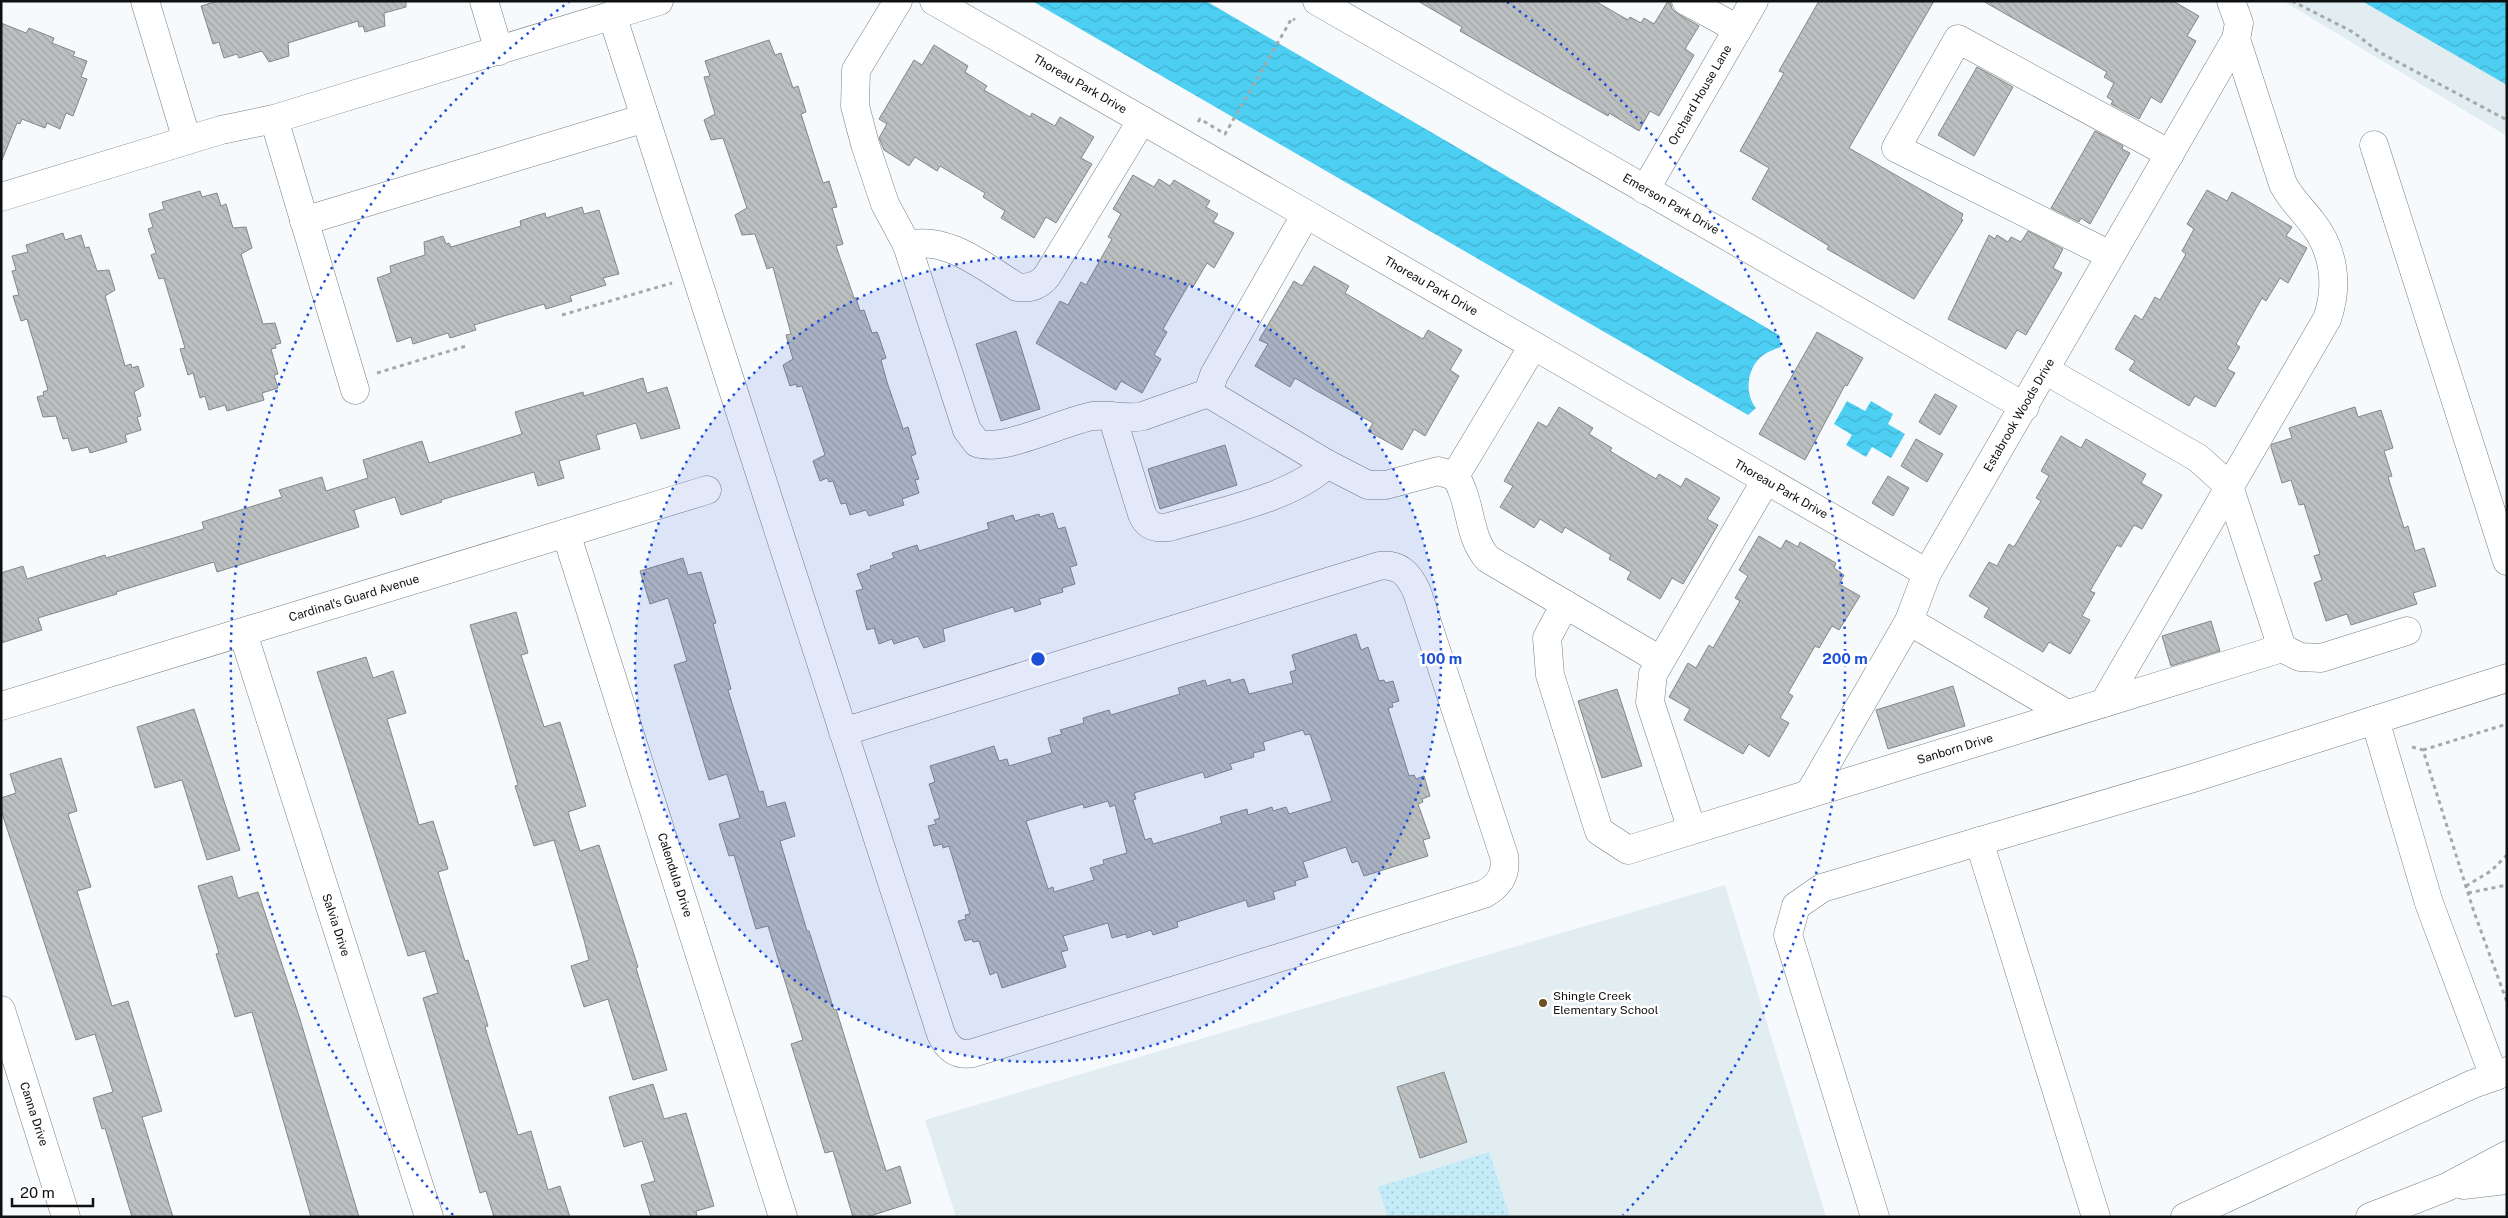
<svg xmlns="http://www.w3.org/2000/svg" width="2508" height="1218" font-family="'Public Sans',sans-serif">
  <defs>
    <pattern id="park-dots" width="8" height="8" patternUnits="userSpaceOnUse" patternTransform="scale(1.25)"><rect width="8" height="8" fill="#c3ebf8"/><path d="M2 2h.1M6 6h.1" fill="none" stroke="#a6c8d4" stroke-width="1.8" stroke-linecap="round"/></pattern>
    <pattern id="water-waves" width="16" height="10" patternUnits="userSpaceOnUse" patternTransform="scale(1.25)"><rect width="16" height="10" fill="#4dcff3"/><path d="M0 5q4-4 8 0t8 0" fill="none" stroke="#42b1cf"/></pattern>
    <pattern id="building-back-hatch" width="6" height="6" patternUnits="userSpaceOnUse" patternTransform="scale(1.25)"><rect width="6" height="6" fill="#bcc0c1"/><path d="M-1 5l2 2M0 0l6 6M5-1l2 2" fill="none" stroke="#a0a4a5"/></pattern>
  </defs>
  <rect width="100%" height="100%" fill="#f6fafc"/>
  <g fill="#e1edf1">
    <path d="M 2283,1 L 2507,1 L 2507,136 Z"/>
    <path d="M 1725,885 L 1826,1217 L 956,1217 L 925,1120 Z"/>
  </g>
  <path fill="url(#park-dots)" d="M 1489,1152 L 1510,1217 L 1388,1217 L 1378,1187 Z"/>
  <g fill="url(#water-waves)">
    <path d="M 1032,1 L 1206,1 L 1779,335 L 1781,347 C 1775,349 1767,352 1762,356 C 1747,368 1744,393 1756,408 L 1748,415 Z"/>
    <path d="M 2362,1 L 2507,1 L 2507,85 Z"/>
    <path d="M 1847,401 L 1865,411 L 1871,401 L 1893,414 L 1888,424 L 1905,434 L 1891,458 L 1872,447 L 1866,457 L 1846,445 L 1852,435 L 1834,424 Z"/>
  </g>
  <g fill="url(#building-back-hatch)" stroke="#838788" fill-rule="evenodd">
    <path d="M 218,1 L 406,1 L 406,7 L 384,13 L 385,26 L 365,32 L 363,26 L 359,27 L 358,21 L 288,43 L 289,56 L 269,62 L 262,51 L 239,58 L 237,54 L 224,58 L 219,42 L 213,44 L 201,6 Z"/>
    <path d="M 1418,1 L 1595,1 L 1628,20 L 1630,17 L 1641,23 L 1644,18 L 1654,24 L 1668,1 L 1670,1 L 1672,9 L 1678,14 L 1699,26 L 1685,49 L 1694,55 L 1659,116 L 1650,111 L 1639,131 L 1609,113 L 1608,116 L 1500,54 L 1460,31 L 1462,27 Z"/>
    <path d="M 1819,1 L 1934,1 L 1849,148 L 1963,214 L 1961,219 L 1963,220 L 1914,299 L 1827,249 L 1829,246 L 1752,199 L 1769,168 L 1740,151 L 1784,73 L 1779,71 Z"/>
    <path d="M 1983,1 L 2173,1 L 2199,16 L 2187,36 L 2196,41 L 2161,103 L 2151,97 L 2139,119 L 2111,104 L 2113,101 L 2107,97 L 2114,83 L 2104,77 L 2107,72 Z"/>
    <path d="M 1,23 L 26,33 L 29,28 L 54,38 L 52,43 L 75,52 L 73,56 L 87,61 L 81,77 L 87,79 L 73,116 L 66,113 L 60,129 L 47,123 L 45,128 L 22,119 L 20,124 L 17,123 L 2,160 Z"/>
    <path d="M 769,40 L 775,55 L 781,53 L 793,88 L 798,86 L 806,112 L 801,114 L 814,155 L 823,183 L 829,181 L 837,207 L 832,208 L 843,244 L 836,246 L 854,298 L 856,298 L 860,311 L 864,310 L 872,333 L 877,332 L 879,337 L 886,358 L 881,360 L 887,382 L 903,429 L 908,427 L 916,454 L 911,456 L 919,479 L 915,480 L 919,493 L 902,499 L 904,505 L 869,516 L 866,510 L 850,515 L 846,503 L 841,504 L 833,481 L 829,482 L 827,478 L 820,481 L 813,461 L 825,455 L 802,386 L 797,387 L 796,384 L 790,386 L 783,365 L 793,359 L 786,335 L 791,334 L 773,267 L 767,269 L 755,234 L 742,235 L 735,215 L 747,208 L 723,138 L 711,140 L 704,120 L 715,114 L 704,77 L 710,76 L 705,61 Z"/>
    <path d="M 934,45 L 968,66 L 965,72 L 987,86 L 984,90 L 1030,117 L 1032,113 L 1055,126 L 1060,117 L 1094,137 L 1081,158 L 1092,164 L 1056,223 L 1046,217 L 1034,238 L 1001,218 L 1005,211 L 983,197 L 985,193 L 940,166 L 937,171 L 915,157 L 909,166 L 884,150 L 879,138 L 887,124 L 879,119 L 914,60 L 922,65 Z"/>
    <path d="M 1977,67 L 2013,87 L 1974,156 L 1938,135 Z"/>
    <path d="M 2095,131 L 2123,146 L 2122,149 L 2130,153 L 2090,224 L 2081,218 L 2079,222 L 2051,208 Z"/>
    <path d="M 1133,175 L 1154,187 L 1159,179 L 1170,186 L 1174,180 L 1210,201 L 1206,207 L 1218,214 L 1213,222 L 1234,233 L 1214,268 L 1207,263 L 1193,287 L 1189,284 L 1163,329 L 1167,332 L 1154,355 L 1161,359 L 1142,393 L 1121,381 L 1116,390 L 1036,343 L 1060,301 L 1068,305 L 1081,282 L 1086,285 L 1112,239 L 1108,237 L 1121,214 L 1113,209 Z"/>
    <path d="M 2207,190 L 2227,201 L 2232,192 L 2292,227 L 2286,236 L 2307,248 L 2288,283 L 2280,278 L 2266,301 L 2262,298 L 2236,344 L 2240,347 L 2227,369 L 2235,373 L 2215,407 L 2195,396 L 2189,406 L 2129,370 L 2135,361 L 2115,349 L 2135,315 L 2142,320 L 2155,297 L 2160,300 L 2186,254 L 2182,251 L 2194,229 L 2187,224 Z"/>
    <path d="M 200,191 L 202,197 L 217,193 L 221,206 L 226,204 L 233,228 L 246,227 L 252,248 L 241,254 L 263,324 L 275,323 L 281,343 L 275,345 L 276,348 L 271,349 L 278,374 L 274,375 L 278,388 L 262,393 L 264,400 L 227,411 L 225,405 L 209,410 L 205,396 L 200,398 L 193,373 L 188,375 L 180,349 L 185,348 L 164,278 L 159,279 L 151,255 L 156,253 L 148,229 L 153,227 L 149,214 L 164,209 L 162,202 Z"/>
    <path d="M 582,207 L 584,214 L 599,210 L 619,274 L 603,278 L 606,285 L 570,296 L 572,301 L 546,309 L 544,304 L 474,325 L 476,330 L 450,338 L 448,333 L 413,344 L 411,337 L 397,342 L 377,278 L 391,273 L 390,266 L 425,255 L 424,242 L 443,236 L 446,244 L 449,243 L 451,247 L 521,226 L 520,221 L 532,217 L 545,213 L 546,218 Z"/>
    <path d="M 2028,231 L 2063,249 L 2053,268 L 2062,273 L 2026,335 L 2017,330 L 2006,349 L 1948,319 L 1989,235 L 1995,239 L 1997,235 L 2008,242 L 2011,237 L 2021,242 Z"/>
    <path d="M 63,233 L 65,240 L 81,235 L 85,248 L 89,247 L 97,271 L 109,270 L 115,290 L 105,296 L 112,320 L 125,366 L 131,364 L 132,368 L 138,366 L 144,386 L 134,392 L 141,416 L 137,417 L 141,430 L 125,435 L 127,442 L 90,453 L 88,447 L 72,451 L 68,438 L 63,439 L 56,416 L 43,417 L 37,397 L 44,395 L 43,392 L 48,390 L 27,319 L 21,321 L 13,296 L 19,295 L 12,271 L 16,270 L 12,256 L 28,252 L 26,245 Z"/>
    <path d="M 1314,266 L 1349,286 L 1345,293 L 1400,326 L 1423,339 L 1428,330 L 1462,350 L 1450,370 L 1459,376 L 1425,436 L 1414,429 L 1402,450 L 1368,431 L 1373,423 L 1317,391 L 1295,378 L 1290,387 L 1255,366 L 1268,344 L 1259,340 L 1294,281 L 1302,286 Z"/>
    <path d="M 1016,331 L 1040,409 L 1001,421 L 976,344 Z"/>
    <path d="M 1817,332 L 1863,358 L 1847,386 L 1845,385 L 1805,460 L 1759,434 Z"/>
    <path d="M 643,378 L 647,393 L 667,387 L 680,428 L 641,439 L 636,423 L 596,435 L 600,449 L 559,461 L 564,478 L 538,486 L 534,472 L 441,500 L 442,502 L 401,515 L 395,497 L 354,510 L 359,527 L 217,572 L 214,562 L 116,592 L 117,594 L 38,618 L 42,630 L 1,643 L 1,573 L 23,566 L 27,579 L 105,555 L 106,558 L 204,529 L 202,522 L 282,497 L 279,490 L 322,477 L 326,491 L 368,478 L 363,460 L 422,441 L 429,463 L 522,434 L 515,412 L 583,392 L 584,396 Z"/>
    <path d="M 1935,394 L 1957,406 L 1940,435 L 1919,422 Z"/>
    <path d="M 1559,407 L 1593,428 L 1589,434 L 1612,448 L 1610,451 L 1656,479 L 1659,474 L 1681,487 L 1686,478 L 1720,498 L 1707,519 L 1718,525 L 1683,584 L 1672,578 L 1660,599 L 1627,579 L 1631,572 L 1609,559 L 1611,555 L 1565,527 L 1562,533 L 1540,519 L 1534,528 L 1500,507 L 1513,486 L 1504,481 L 1538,422 L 1547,427 Z"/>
    <path d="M 2355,407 L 2358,417 L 2381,410 L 2393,448 L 2384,451 L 2392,476 L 2388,477 L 2404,528 L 2408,526 L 2415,551 L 2424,548 L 2436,586 L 2413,593 L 2417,604 L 2351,625 L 2347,614 L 2326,621 L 2314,583 L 2322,580 L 2314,556 L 2320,554 L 2304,504 L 2299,505 L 2291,480 L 2282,483 L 2271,447 L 2272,444 L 2292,438 L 2289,428 Z"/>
    <path d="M 2061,436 L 2081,448 L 2086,439 L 2146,474 L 2141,483 L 2162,495 L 2142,529 L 2134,525 L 2121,547 L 2117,545 L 2090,591 L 2095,593 L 2082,616 L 2090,620 L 2070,654 L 2049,642 L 2043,652 L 1984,617 L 1989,608 L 1969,596 L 1989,562 L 1997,566 L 2009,544 L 2014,547 L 2041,501 L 2036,498 L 2049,476 L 2041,471 Z"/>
    <path d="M 1916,439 L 1943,454 L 1927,482 L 1901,466 Z"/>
    <path d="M 1225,445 L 1237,485 L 1160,509 L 1148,469 Z"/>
    <path d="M 1888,476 L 1909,488 L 1893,516 L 1872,503 Z"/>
    <path d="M 1053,513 L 1058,529 L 1065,527 L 1077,565 L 1070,567 L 1075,584 L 1062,588 L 1063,592 L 1039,599 L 1041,604 L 1015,612 L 1013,607 L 943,629 L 945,641 L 924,648 L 918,636 L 894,644 L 892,639 L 879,644 L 874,628 L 867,630 L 856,591 L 863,589 L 857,574 L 871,569 L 870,566 L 894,558 L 892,553 L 917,545 L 919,551 L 989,529 L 987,523 L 1013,515 L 1015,521 L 1039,514 L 1040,517 Z"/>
    <path d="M 1759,536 L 1781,549 L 1786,540 L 1798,547 L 1800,542 L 1836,563 L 1834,568 L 1844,575 L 1839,584 L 1860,596 L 1839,630 L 1832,626 L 1819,648 L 1815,646 L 1788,693 L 1793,696 L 1780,718 L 1789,723 L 1769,757 L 1749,744 L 1743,754 L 1684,720 L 1690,709 L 1669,697 L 1688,663 L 1696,668 L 1709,645 L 1713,648 L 1740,601 L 1735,598 L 1748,576 L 1739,570 Z"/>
    <path d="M 683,558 L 688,575 L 701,572 L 716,623 L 713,624 L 731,689 L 728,690 L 759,792 L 763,791 L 767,807 L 785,802 L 795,836 L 780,841 L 807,931 L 809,931 L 834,1010 L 836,1009 L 886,1171 L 900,1166 L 911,1203 L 867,1217 L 853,1217 L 833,1151 L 825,1153 L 791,1044 L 803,1040 L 768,926 L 756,929 L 734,855 L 729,856 L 719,824 L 740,818 L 727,774 L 709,780 L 674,665 L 687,661 L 668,598 L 650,604 L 640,571 Z"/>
    <path d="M 516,612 L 528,653 L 521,655 L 544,727 L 560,722 L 586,806 L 568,812 L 580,851 L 599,845 L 638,967 L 636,968 L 667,1070 L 633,1080 L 608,999 L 584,1007 L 571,966 L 589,960 L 584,940 L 554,840 L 534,846 L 515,786 L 518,785 L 470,625 Z"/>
    <path d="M 2211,621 L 2220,651 L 2171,666 L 2162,636 Z"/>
    <path d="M 1356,634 L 1361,650 L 1368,647 L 1379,681 L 1384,680 L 1385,683 L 1393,681 L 1399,701 L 1392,703 L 1393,707 L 1388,708 L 1409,776 L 1414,775 L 1416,779 L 1424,776 L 1430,796 L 1422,799 L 1423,802 L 1418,804 L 1430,838 L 1423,840 L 1428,856 L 1364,876 L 1358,861 L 1352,863 L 1346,847 L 1303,862 L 1308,877 L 1295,881 L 1296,885 L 1273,892 L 1275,899 L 1248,907 L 1246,900 L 1177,922 L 1178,927 L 1153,935 L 1151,930 L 1127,938 L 1126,934 L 1112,938 L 1108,923 L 1063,936 L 1068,950 L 1061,952 L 1066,967 L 1002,988 L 997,972 L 990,975 L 979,941 L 973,942 L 972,939 L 965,941 L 958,921 L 966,919 L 965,915 L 970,914 L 949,846 L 943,848 L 942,844 L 934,846 L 928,826 L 936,824 L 934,820 L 940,818 L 929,784 L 935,782 L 930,766 L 994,746 L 999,761 L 1007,759 L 1009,766 L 1052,753 L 1048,738 L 1062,734 L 1060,730 L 1084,723 L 1083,718 L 1109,710 L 1111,715 L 1180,694 L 1178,688 L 1205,680 L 1207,686 L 1230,679 L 1231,683 L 1244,679 L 1249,694 L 1293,683 L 1290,672 L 1296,670 L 1292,655 ZM 1303,730 L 1305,735 L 1310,734 L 1332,801 L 1289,814 L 1286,807 L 1273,811 L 1272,807 L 1248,815 L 1247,809 L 1220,817 L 1222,823 L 1194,832 L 1153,844 L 1151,838 L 1145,840 L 1133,800 L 1136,799 L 1134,793 L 1203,772 L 1205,778 L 1232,769 L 1230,764 L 1254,757 L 1253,753 L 1265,750 L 1263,742 ZM 1108,801 L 1110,807 L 1115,805 L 1127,853 L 1103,860 L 1104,864 L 1090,868 L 1094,880 L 1054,892 L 1053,887 L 1048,889 L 1026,821 L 1083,804 L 1084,808 Z"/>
    <path d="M 366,657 L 373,678 L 393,671 L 406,713 L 387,719 L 419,825 L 433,821 L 448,869 L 438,872 L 465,961 L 468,960 L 488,1026 L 485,1027 L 518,1135 L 531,1131 L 548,1190 L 560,1186 L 570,1217 L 494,1217 L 486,1191 L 480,1193 L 423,998 L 438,993 L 425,951 L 408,956 L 317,672 Z"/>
    <path d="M 1953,686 L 1965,726 L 1888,749 L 1876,710 Z"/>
    <path d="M 1617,689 L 1642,766 L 1602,778 L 1578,701 Z"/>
    <path d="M 194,709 L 240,850 L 207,860 L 182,780 L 155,788 L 137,727 Z"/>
    <path d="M 61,758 L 77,811 L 68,814 L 91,887 L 77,891 L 112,1006 L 128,1001 L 162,1111 L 142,1117 L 173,1217 L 132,1217 L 105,1128 L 102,1129 L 93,1098 L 113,1092 L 95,1034 L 76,1040 L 1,810 L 1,798 L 16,793 L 10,774 Z"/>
    <path d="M 232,876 L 238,898 L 258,892 L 299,1016 L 359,1217 L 311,1217 L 252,1012 L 235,1017 L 216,954 L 219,953 L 198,886 Z"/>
    <path d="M 1444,1072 L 1467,1142 L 1420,1158 L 1397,1087 Z"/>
    <path d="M 653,1084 L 664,1119 L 686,1113 L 714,1206 L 696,1211 L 697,1217 L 651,1217 L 641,1185 L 655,1181 L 642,1141 L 624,1147 L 609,1097 Z"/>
  </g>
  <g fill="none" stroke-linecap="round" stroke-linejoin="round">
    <g stroke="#7b7e7f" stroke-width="29">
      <g id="minor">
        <path d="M 145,1 L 187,140"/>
        <path d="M 484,1 L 499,51"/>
        <path d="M 898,1 L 856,70 L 855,106 L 865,144 L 885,204 L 907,245 L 967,430 L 977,443 C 1003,453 1063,421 1093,416 C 1110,414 1126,420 1143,416 L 1208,393 L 1214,375 L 1306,214"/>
        <path d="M 934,1 L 1306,214 L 1927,573"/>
        <path d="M 1317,1 L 2025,407"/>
        <path d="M 1686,1 L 1738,29"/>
        <path d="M 612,15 L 941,1034 C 948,1049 957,1056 973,1053 L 1484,894 C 1500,885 1507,874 1504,856 L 1417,592 C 1409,574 1399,563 1379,566 L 843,732"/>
        <path d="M 274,119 L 355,390"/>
        <path d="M 2374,145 L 2507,561"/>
        <path d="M 1645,190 L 1754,1"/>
        <path d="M 1,197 L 221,130 L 274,119 L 659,1"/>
        <path d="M 304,221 L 645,118"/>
        <path d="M 907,245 C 947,235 984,267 1017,287 C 1029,289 1039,286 1047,276 L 1142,120"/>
        <path d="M 2110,255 L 1896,148 L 1958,39 L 2170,154"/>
        <path d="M 2045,370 L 2198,458 L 2229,486 L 2282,648 L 2300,657 L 2321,658 L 2407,631"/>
        <path d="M 1208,393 L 1327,464 L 1368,485 L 1386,485 L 1438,471 L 1455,476 L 1533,346"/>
        <path d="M 1112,416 L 1142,514 C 1147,526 1156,529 1169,527 C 1215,513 1293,498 1327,464"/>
        <path d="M 1455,476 C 1472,501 1467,536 1488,559 L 1660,660"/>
        <path d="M 566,533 L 783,1217"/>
        <path d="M 1565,604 L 1547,638 L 1550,675 L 1599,831 L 1628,850 L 2282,648"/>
        <path d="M 1909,621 L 2067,714"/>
        <path d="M 243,633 L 429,1217"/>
        <path d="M 2507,678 L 2375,720 L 2429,903 L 2489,1063 L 2496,1076 L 2507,1071"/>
        <path d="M 2104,703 L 2327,319 C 2339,285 2334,249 2311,221 C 2301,208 2290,198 2283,184 L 2236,39"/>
        <path d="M 1,706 L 707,490"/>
        <path d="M 1809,794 L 1909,621 L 1927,573 L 2236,39 L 2239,23 L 2231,1"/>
        <path d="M 1692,830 L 1650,702 L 1653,674 L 1766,480"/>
        <path d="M 1979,841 L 2096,1217"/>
        <path d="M 1,1010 L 66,1217"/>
        <path d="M 2463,1185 L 2507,1180"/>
        <path d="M 1875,1217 L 1788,935 L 1796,906 L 1822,888 L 2193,778 L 2375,720"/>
        <path d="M 2185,1217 L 2473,1084 L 2496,1076"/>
        <path d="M 2370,1217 L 2447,1187 L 2507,1155"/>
      </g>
    </g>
    <g stroke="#a6a9ab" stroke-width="3" stroke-dasharray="4 4" stroke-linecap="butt">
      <path d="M 2292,1 L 2353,32 L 2379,52 L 2507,120"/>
      <path d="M 1198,122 L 1200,119 L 1225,134 L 1292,18 L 1295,20"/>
      <path d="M 562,315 L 672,283"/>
      <path d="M 377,373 L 466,346"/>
      <path d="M 2412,747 L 2423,750 L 2474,912 L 2507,1002"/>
      <path d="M 2423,750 L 2507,724"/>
      <path d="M 2466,886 L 2491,871 L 2507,855"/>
      <path d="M 2468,893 L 2507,885"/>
    </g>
    <use href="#minor" stroke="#fff" stroke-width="28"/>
  </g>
  <circle cx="1038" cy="659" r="403" fill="#1d4ed8" fill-opacity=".12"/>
  <g fill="none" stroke="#1d4ed8" stroke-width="2.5" stroke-dasharray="2.5 5">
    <circle cx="1038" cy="659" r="403"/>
    <path d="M453 1215A807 807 0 0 1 569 2M1507 2A807 807 0 0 1 1623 1215"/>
  </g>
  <circle fill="#704f26" stroke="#fff" stroke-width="2" cx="1543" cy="1003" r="5"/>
  <g text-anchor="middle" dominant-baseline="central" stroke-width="5" stroke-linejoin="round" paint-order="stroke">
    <g font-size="12" fill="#0f1011" stroke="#fff">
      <text transform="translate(1080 84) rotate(30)">Thoreau Park Drive</text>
      <text transform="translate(1700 95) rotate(-60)">Orchard House Lane</text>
      <text transform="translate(1671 204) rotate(30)">Emerson Park Drive</text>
      <text transform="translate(1431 286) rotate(30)">Thoreau Park Drive</text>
      <text transform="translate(2019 415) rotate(-60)">Estabrook Woods Drive</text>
      <text transform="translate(1781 489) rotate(30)">Thoreau Park Drive</text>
      <text transform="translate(354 598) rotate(-17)">Cardinal's Guard Avenue</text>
      <text transform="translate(1955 749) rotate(-17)">Sanborn Drive</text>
      <text transform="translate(675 875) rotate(72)">Calendula Drive</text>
      <text transform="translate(336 925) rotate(72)">Salvia Drive</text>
      <text transform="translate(34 1114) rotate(72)">Canna Drive</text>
    </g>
    <g font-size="12" fill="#0f1011" stroke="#fff" text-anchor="start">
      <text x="1553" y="996">Shingle Creek<tspan x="1553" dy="14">Elementary School</tspan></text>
    </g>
  </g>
  <circle cx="1038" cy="659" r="8" fill="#1d4ed8" stroke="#fff" stroke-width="2.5"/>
  <g font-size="15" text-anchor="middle" font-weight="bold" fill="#1d4ed8" stroke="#fff" stroke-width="5" stroke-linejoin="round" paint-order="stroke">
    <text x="1441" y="664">100 m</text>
    <text x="1845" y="664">200 m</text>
  </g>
  <rect width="2508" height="1218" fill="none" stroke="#0f1011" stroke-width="5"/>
  <path d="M12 1198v8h81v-8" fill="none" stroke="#0f1011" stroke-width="2.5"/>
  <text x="20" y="1198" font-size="15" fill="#0f1011" stroke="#ffffff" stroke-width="4" paint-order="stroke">20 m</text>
</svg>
